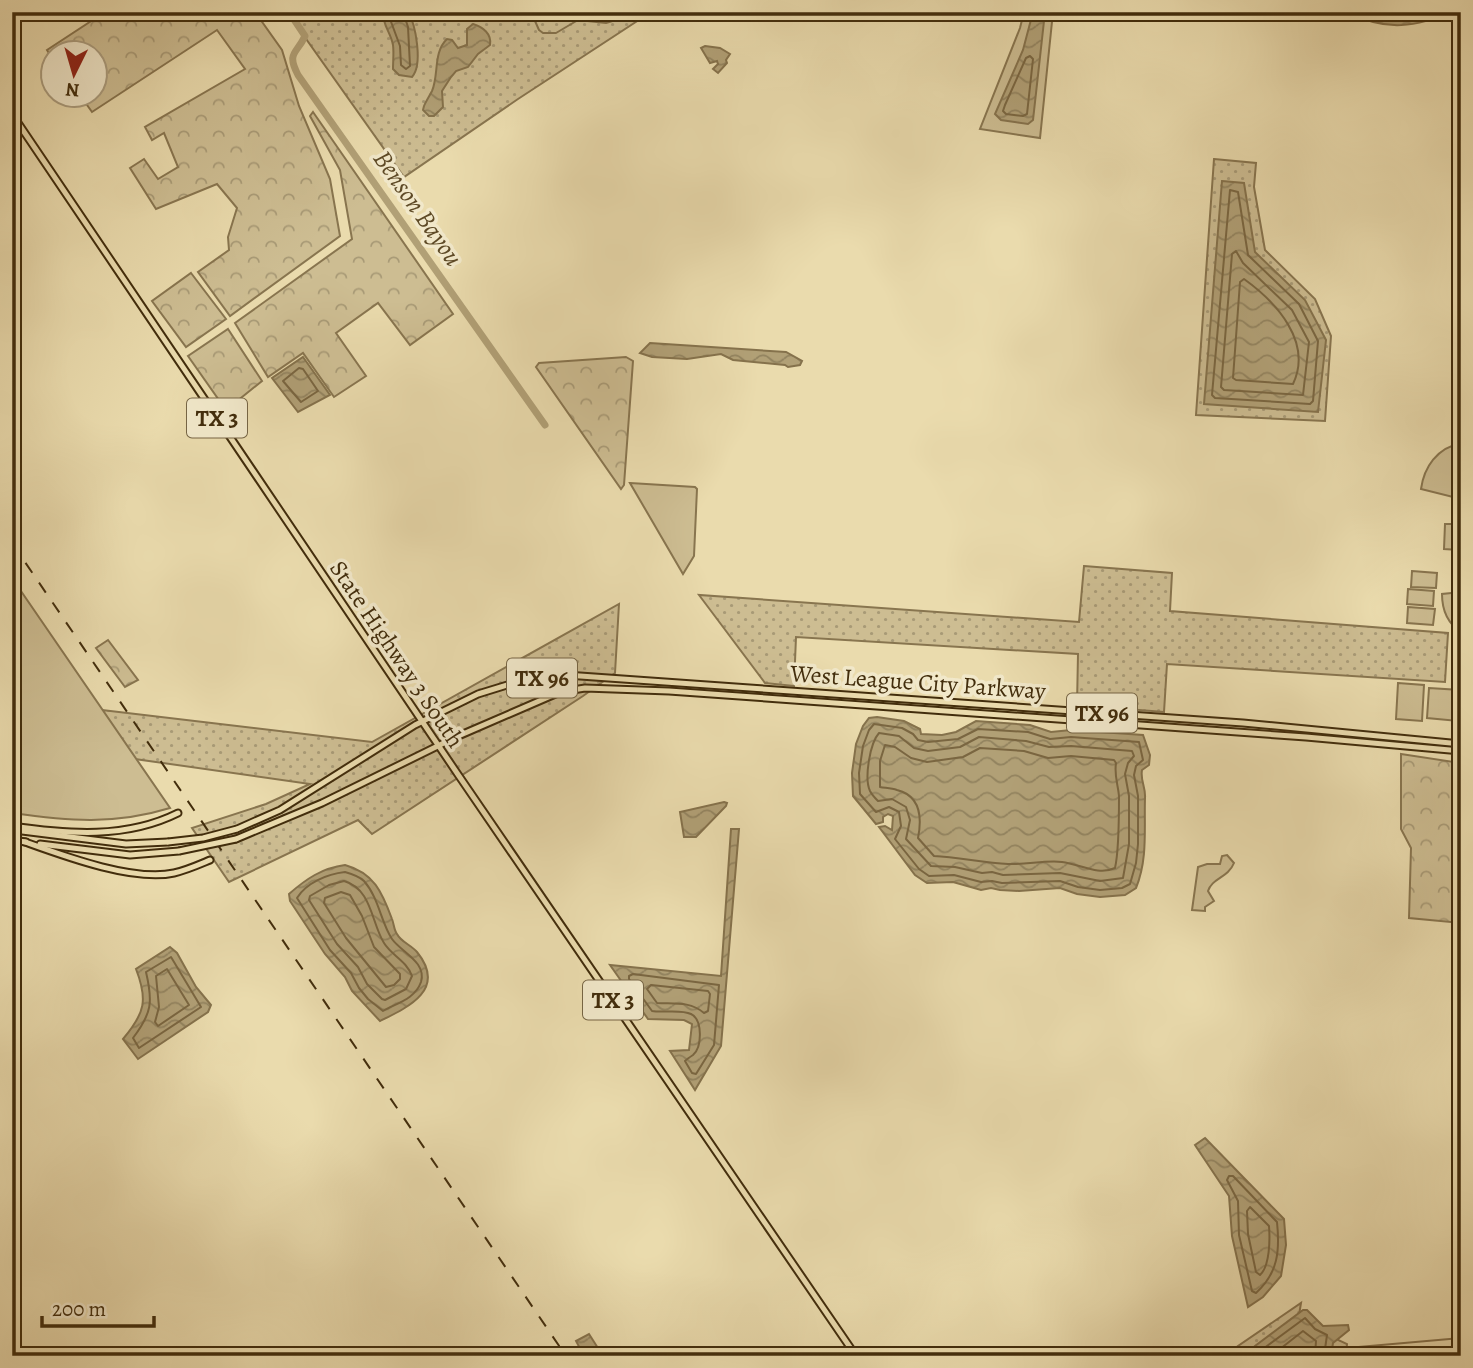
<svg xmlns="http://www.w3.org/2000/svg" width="1473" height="1368" font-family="Alegreya,serif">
  <defs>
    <pattern id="grass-dots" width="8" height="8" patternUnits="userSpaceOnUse" patternTransform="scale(1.75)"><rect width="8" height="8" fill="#cdbd92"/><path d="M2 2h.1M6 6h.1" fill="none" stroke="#a89a76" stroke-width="1.8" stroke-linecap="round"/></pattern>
    <pattern id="forest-crowns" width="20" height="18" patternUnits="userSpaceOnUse" patternTransform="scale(1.75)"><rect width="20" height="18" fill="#cdbd92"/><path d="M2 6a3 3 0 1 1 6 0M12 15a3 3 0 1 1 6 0" fill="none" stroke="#a89a76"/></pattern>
    <pattern id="water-waves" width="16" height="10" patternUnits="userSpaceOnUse" patternTransform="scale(1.75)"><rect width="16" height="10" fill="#b1a076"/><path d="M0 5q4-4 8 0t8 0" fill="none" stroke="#92835f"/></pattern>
  </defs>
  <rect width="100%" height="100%" fill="#eadbad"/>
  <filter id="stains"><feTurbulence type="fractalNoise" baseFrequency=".00286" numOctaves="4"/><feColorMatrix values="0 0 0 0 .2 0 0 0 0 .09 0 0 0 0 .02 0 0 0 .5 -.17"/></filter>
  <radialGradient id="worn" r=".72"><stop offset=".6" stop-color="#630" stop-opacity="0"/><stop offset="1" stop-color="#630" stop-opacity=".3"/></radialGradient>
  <g fill="url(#grass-dots)" stroke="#88754f" stroke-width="2">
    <path d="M 287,12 L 651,12 L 518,99 L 404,177 Z"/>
    <path d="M 1214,159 L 1256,163 L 1254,187 L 1265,250 L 1315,299 L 1331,336 L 1325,421 L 1196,415 Z"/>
    <path d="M 1084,566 L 1172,573 L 1170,611 L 1448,633 L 1445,682 L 1167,664 L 1164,712 L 1077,705 L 1078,654 L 796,637 L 794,686 L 765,683 L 699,595 L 1079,622 Z"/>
    <path d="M 619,604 L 615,673 L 583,696 L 372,834 L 358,820 L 229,882 L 192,828 L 266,804 L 310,784 L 135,759 L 102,710 L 372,742 Z"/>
    <path d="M 1301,1303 L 1298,1321 L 1347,1344 L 1346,1356 L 1245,1356 L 1238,1346 Z"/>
  </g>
  <g fill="url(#forest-crowns)" stroke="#88754f" stroke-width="2">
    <path d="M 105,12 L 255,12 L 282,50 L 299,106 L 330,179 L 340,236 L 230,316 L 198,272 L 229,250 L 228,237 L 237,208 L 217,184 L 156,209 L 130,168 L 144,159 L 158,179 L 178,167 L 164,133 L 152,140 L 145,127 L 245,69 L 217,30 L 92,112 L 80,95 L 94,94 L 94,52 L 52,52 L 52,58 L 47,50 Z"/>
    <path d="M 313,112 L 453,314 L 410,345 L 378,303 L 336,333 L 366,376 L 334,397 L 303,353 L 268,377 L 235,323 L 352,239 L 340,170 L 310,116 Z"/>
    <path d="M 191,273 L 226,319 L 186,347 L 152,301 Z"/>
    <path d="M 228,329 L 262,381 L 226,410 L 188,356 Z"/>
    <path d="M 626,357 L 633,361 L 624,485 L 621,489 L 536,367 L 539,363 Z"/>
    <path d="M 108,640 L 138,680 L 125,687 L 96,648 Z"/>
    <path d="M 1401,754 L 1454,762 L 1452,783 L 1461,787 L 1461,923 L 1409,918 L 1411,848 L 1401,829 Z"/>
  </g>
  <g fill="#cdbd92" stroke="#88754f" stroke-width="2">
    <path d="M 1024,12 L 1053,12 L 1040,138 L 980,129 L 1020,28 Z"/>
    <path d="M 1461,443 L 1461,499 L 1421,489 C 1424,467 1437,448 1461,443 Z"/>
    <path d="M 630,483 L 695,487 L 697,489 L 694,556 L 683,574 Z"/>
    <path d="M 1445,524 L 1461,524 L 1459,550 L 1444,549 Z"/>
    <path d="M 1412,571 L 1437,573 L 1436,588 L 1411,587 Z"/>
    <path d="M 12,578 L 170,808 C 115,825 68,821 12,813 Z"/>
    <path d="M 1408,589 L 1434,591 L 1433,606 L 1407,604 Z"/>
    <path d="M 1461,592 L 1461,632 C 1447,623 1442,610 1442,594 Z"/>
    <path d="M 1408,607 L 1435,609 L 1433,625 L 1407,623 Z"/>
    <path d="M 1398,683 L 1424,685 L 1422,721 L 1396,719 Z"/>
    <path d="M 1429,688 L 1460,690 L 1458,721 L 1427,718 Z"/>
    <path d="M 1227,855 L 1234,863 C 1228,878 1212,878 1208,891 L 1214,901 L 1205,907 L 1205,911 L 1192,910 L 1198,867 L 1207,864 L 1220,864 L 1222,856 Z"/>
  </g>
  <g fill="url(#water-waves)" stroke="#85724c" stroke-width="2">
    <path d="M 383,12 L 408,12 C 416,25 423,65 412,77 L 399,75 L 393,69 C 393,61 394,53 393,45 C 391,33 382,24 383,12 Z"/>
    <path d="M 1033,12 L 1045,12 L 1033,120 L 1028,124 L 1001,120 L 995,114 L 1023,50 Z"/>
    <path d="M 1347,12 L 1456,12 C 1412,26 1390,33 1347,12 Z"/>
    <path d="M 473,24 C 483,27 492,34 490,45 L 478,54 L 468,67 L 456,71 L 451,77 L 442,91 L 443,107 L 434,116 L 429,116 L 423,110 L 424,106 C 426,101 429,97 432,91 C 439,75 433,52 447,39 L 452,40 L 458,48 L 467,45 L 467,29 Z"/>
    <path d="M 705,46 L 720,48 L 730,54 L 726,60 L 727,63 L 718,73 L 713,69 L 718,64 L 717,61 L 710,63 L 701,48 Z"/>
    <path d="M 1222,181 L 1244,183 L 1255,252 L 1305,300 L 1326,340 L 1318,412 L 1204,404 Z"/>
    <path d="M 650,343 L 786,352 L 802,361 L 800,365 L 788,367 L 785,365 L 733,360 L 721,354 L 687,359 L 652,357 L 640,353 Z"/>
    <path d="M 303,357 L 330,395 L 298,412 L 272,378 Z"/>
    <path d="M 877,717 L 904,721 L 920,729 L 921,734 L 942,735 L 956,732 L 976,721 L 1030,725 L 1051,732 L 1071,730 L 1143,735 L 1150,755 L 1149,765 L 1142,770 C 1140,780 1146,788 1145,798 C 1144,828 1148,859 1136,888 L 1125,895 L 1100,897 L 1077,894 L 1060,888 L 1019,891 L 1000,890 L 991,888 L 981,890 L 953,882 L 927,883 L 915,875 L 879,827 L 885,826 L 892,830 L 893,816 L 888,814 L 883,817 L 883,822 L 876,824 L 853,796 L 852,773 L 856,744 L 863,726 L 869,718 Z"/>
    <path d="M 724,802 L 727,803 L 726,806 L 696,837 L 684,837 L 680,812 Z"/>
    <path d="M 731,829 L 739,829 L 721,1046 L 695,1090 L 670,1051 L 689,1050 L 692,1024 L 684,1020 L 648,1019 L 610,965 L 721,976 Z"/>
    <path d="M 345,865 C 374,873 382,892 392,919 C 394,924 394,930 397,934 C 401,942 411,945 417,952 C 447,989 409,1007 380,1021 L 352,991 L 345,977 L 325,954 L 290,901 L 289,894 C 306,879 322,868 345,865 Z"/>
    <path d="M 170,947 L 177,953 L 196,987 L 211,1005 L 208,1012 L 138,1059 L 123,1039 C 145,1013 148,1000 136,969 Z"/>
    <path d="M 1205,1138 L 1284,1219 L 1286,1245 L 1281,1276 L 1263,1297 L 1248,1307 L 1232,1236 L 1229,1196 L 1195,1145 Z"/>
    <path d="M 1303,1310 L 1307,1310 L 1323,1326 L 1348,1325 L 1349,1330 L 1333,1343 L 1331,1356 L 1256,1356 L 1253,1348 L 1255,1346 Z"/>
    <path d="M 589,1334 L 603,1356 L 584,1356 L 576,1341 Z"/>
  </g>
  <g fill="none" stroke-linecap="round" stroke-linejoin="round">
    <g stroke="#7a6641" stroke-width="2">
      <path d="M 390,12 L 390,19 L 400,46 L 401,65 L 406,69 L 410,66 L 408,27 L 403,12"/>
      <path d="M 1030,56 L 1033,59 L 1027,114 L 1023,116 L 1006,114 L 1003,111 L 1005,105 L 1026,58 Z"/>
      <path d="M 1230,190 L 1238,192 L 1248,255 L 1299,304 L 1318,341 L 1313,401 L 1310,404 L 1215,398 L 1212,395 Z"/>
      <path d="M 1236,251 L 1243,263 L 1292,310 L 1309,342 L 1303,395 L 1224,390 L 1221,387 L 1232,254 Z"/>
      <path d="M 1244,279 C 1276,302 1313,342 1293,384 L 1236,380 L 1233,378 L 1240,282 Z"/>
      <path d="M 299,368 L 303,369 L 318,391 L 301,402 L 283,381 Z"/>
      <path d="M 874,724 L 902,728 L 913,734 L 918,740 L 928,742 L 958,739 L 978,729 L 1028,732 L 1050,739 L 1071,737 L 1139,742 L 1143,760 L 1136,766 L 1134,775 L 1138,796 L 1138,844 L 1136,863 L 1130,884 L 1122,888 L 1100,890 L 1078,887 L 1060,881 L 1002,883 L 992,881 L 981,882 L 954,875 L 929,876 L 919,869 L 895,839 L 901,826 L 899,812 L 889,807 L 876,812 L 860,794 L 859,773 L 863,746 L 869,730 Z"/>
      <path d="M 879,733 L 899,736 L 914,748 L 928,751 L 960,747 L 979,737 L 1026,741 L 1049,747 L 1071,746 L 1132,751 L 1134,756 L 1128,763 L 1125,774 L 1129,796 L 1129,844 L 1123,878 L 1100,881 L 1060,873 L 1003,875 L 992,872 L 982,873 L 955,867 L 931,866 L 906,839 L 910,820 L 906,807 L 892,799 L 878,801 C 875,798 872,795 870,791 C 864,778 870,743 879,733 Z"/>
      <path d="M 885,745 L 895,747 L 911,758 L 927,762 L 963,757 L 980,748 L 1024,751 L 1048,758 L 1071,756 L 1114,760 L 1116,763 C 1114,776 1118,784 1119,796 C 1119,815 1119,851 1115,868 C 1098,876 1080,864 1062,862 C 1045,860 1026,865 1008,864 C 983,863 959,857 934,856 L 918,838 C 922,818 921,796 897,790 C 891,788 885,788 880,787 L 880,761 Z"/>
      <path d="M 345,872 C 352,874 359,876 364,881 C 379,898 381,923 392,939 C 401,952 427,962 421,982 C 415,999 397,1003 383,1011 L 368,999 L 359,988 L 351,973 L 330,950 L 297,898 C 306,883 327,874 345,872 Z"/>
      <path d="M 344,881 C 372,889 371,922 384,943 C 392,956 406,960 412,976 L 406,989 L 385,1000 L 382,999 L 367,984 L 358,967 L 337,944 L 309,900 L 310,896 L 329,885 Z"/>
      <path d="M 341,892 L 350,895 L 362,916 L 374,947 L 400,974 L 400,979 L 394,985 L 386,987 L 346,938 L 324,903 L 325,898 Z"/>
      <path d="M 171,957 L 201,1007 L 139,1048 L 133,1038 C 152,1013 153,1002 146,972 Z"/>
      <path d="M 167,969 L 189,1005 L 158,1026 L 155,1022 L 159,1007 L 156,976 Z"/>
      <path d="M 633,974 L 719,985 L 714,1045 L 696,1074 L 692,1073 L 685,1061 C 687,1059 690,1057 693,1055 C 702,1047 703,1020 691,1014 C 681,1009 663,1013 652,1011 L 629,979 L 629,976 Z"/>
      <path d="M 651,985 L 708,991 L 710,994 L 708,1011 L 704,1013 C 690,1001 674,1004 657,1003 L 647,989 Z"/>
      <path d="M 1229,1176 L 1233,1176 L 1277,1222 C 1280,1251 1278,1273 1256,1293 L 1252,1291 L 1239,1235 L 1238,1201 L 1227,1180 Z"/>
      <path d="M 1250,1207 L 1269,1226 C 1270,1239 1270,1266 1260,1275 L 1256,1272 L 1248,1234 L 1247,1211 Z"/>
      <path d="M 1262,1356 L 1263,1349 L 1305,1318 L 1315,1329 L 1327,1335 L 1324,1356"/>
      <path d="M 1271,1356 L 1303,1331 L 1316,1341 L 1315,1356"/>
    </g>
    <g stroke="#85724c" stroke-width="2">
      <path d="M 531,12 L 539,30 L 543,33 L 556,33 L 578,20 L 606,23 L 641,12"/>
      <path d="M 1343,1356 L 1347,1348 L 1461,1338"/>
    </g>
    <path stroke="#b1a076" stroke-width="7" d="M 289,12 L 305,36 C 297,54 286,52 298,75 L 545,425"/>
    <g stroke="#422d0c" stroke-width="9">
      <g id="primary">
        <path d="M 12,114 L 459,776 L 856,1356"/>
        <path d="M 12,826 C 68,834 126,839 178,813"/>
        <path d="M 237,829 L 280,810 L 415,725 L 478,694 L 517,682 L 566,675 L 1243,723 L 1461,744"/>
        <path d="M 22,831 L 126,844 L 168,842"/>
        <path d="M 236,839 L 322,803 L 456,737 L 560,692 L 585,688 L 669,691 L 1306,737 L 1461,751"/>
        <path d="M 12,840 L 26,842"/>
        <path d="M 25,842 C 64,856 134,882 174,873 C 187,870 198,865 210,860"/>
        <path d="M 40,844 L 130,855 L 179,851"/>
      </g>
    </g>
    <use href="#primary" stroke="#eadbad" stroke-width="5"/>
    <path stroke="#422d0c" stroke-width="2" stroke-dasharray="12 12" stroke-linecap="butt" d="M 12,543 L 566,1356"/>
    <g stroke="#422d0c" stroke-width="9" stroke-linecap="butt">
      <g id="primary-bridge">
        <path d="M 168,842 L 203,838 L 237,829"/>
        <path d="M 179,851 L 236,839"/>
      </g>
    </g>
    <use href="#primary-bridge" stroke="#eadbad" stroke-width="5"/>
  </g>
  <g text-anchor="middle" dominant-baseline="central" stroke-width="7" stroke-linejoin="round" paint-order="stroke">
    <g fill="#f1e8ca" stroke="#766545" stroke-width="2">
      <rect x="187" y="398.5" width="60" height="39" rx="5"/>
      <rect x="507" y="658.5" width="70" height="39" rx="5"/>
      <rect x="1067" y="693.5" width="70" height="39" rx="5"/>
      <rect x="583" y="980.5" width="60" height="39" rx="5"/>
    </g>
    <g font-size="23" font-weight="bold" fill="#422d0c">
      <text x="217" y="418">TX 3</text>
      <text x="542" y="678">TX 96</text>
      <text x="1102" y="713">TX 96</text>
      <text x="613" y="1000">TX 3</text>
    </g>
    <g font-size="24" fill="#422d0c" stroke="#f1e8ca">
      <text transform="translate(397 654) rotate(56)">State Highway 3 South</text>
      <text transform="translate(918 682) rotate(4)">West League City Parkway</text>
    </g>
    <g font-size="26" font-style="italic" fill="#5e4a26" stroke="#f1e8ca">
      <text transform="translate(418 208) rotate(55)">Benson Bayou</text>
    </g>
  </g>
  <rect width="1473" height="1368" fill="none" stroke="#eadbad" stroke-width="42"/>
  <rect x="14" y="14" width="1445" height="1340" fill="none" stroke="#422d0c" stroke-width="3.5"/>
  <rect x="21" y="21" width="1431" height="1326" fill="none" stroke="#422d0c" stroke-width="2"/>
  <g transform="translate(74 74) rotate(185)"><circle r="33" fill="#f1e8ca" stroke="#ab9d7e" stroke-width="2"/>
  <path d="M0-5L12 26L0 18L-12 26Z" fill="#8f2418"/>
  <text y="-10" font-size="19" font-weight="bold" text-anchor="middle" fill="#422d0c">N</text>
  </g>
  <path d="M42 1316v10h112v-10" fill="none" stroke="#422d0c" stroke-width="3.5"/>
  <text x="52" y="1316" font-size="21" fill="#422d0c" stroke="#f1e8ca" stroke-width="5" paint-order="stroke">200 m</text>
  <rect width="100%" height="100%" filter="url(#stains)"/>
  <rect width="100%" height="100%" fill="url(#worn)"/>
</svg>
